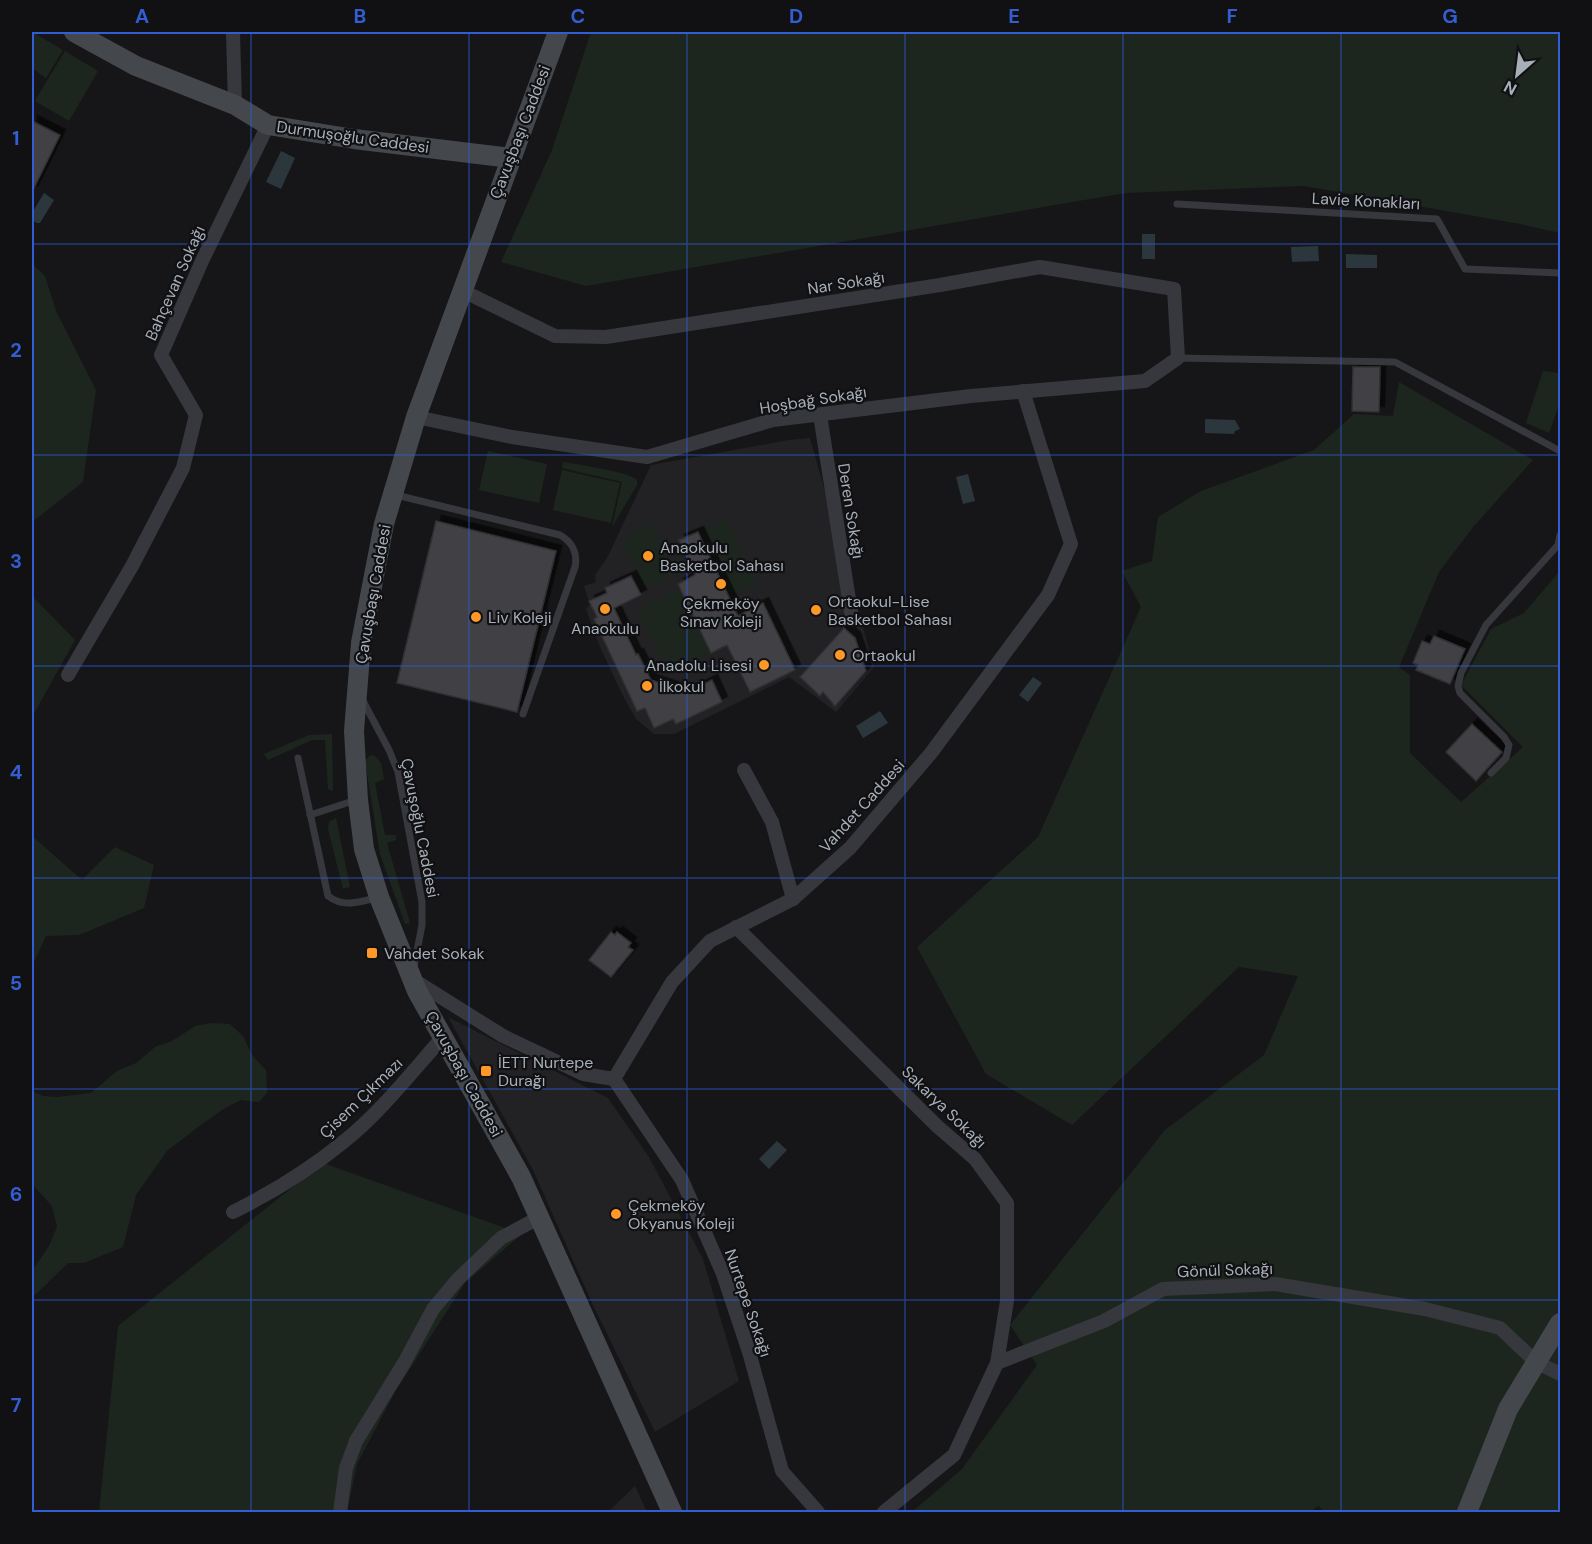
<svg xmlns="http://www.w3.org/2000/svg" width="1592" height="1544" font-family="'DM Sans',sans-serif">
  <defs>
    <filter id="shadow"><feDropShadow dx="5.5" dy="-5.5" stdDeviation="0" flood-color="#0009"/></filter>
  </defs>
  <rect width="100%" height="100%" fill="#161618"/>
  <g fill="#222225">
    <path d="M 810,438 L 874,667 L 836,712 L 789,677 L 674,734 L 654,734 L 636,719 L 624,698 L 600,647 L 586,609 L 590,605 L 584,586 L 596,582 L 595,575 L 607,558 L 651,465 L 789,440 Z"/>
    <path d="M 448,1017 L 608,1098 L 649,1157 L 703,1259 L 739,1381 L 655,1432 L 592,1303 L 533,1170 Z"/>
    <path d="M 635,1486 L 647,1512 L 608,1512 Z"/>
  </g>
  <g fill="#1d261e">
    <path d="M 32,32 L 63,50 L 46,78 L 32,68 Z"/>
    <path d="M 591,32 L 1560,32 L 1560,233 L 1520,224 L 1304,186 L 1125,193 L 586,286 L 501,262 L 552,150 Z"/>
    <path d="M 65,51 L 98,71 L 69,121 L 35,101 Z"/>
    <path d="M 32,264 L 45,276 L 56,311 L 96,390 L 83,482 L 32,522 Z"/>
    <path d="M 1543,371 L 1560,373 L 1560,402 L 1549,433 L 1526,423 Z"/>
    <path d="M 1399,382 L 1533,460 L 1474,526 L 1439,572 L 1399,667 L 1410,675 L 1410,753 L 1461,802 L 1523,747 L 1461,685 L 1491,629 L 1524,613 L 1560,571 L 1560,1512 L 1325,1512 L 1318,1506 L 1311,1512 L 912,1512 L 962,1469 L 1037,1365 L 1010,1325 L 1165,1130 L 1264,1055 L 1298,976 L 1239,967 L 1072,1125 L 986,1074 L 917,947 L 1038,837 L 1141,607 L 1122,571 L 1152,561 L 1158,517 L 1201,491 L 1314,450 L 1354,414 L 1393,416 Z"/>
    <path d="M 488,451 L 547,464 L 539,503 L 479,490 Z"/>
    <path d="M 563,462 C 579,465 627,471 637,480 L 637,485 L 612,527 L 622,482 L 562,468 Z"/>
    <path d="M 562,470 L 620,483 L 611,523 L 553,510 Z"/>
    <path d="M 726,520 L 757,584 L 728,597 L 698,532 Z"/>
    <path d="M 650,523 L 677,572 L 646,589 L 620,540 Z"/>
    <path d="M 677,589 L 710,654 L 669,675 L 637,610 Z"/>
    <path d="M 32,596 L 75,640 L 32,717 Z"/>
    <path d="M 332,734 L 333,791 L 328,789 L 325,740 L 312,740 L 268,760 L 264,754 L 309,735 Z"/>
    <path d="M 370,755 L 375,756 L 381,763 L 384,779 L 375,783 L 385,835 L 396,835 L 396,840 L 387,843 L 410,923 L 405,924 L 380,854 L 365,761 Z"/>
    <path d="M 336,818 L 350,887 L 343,889 L 328,829 L 329,822 Z"/>
    <path d="M 32,836 L 82,880 L 115,847 L 154,865 L 144,908 L 79,935 L 46,936 L 32,966 Z"/>
    <path d="M 212,1023 L 230,1024 L 243,1036 L 252,1055 L 266,1070 L 267,1093 L 259,1102 L 241,1100 L 225,1108 L 198,1127 L 167,1151 L 136,1195 L 123,1247 L 84,1263 L 68,1263 L 32,1298 L 32,1271 L 49,1246 L 57,1227 L 52,1206 L 32,1184 L 32,1091 L 43,1096 L 57,1097 L 91,1093 L 117,1071 L 136,1063 L 155,1047 L 172,1041 L 195,1026 Z"/>
    <path d="M 323,1163 L 522,1234 L 465,1283 L 395,1392 L 357,1464 L 347,1512 L 99,1512 L 118,1326 Z"/>
  </g>
  <g fill="#2b373d">
    <path d="M 281,151 L 295,158 L 281,189 L 266,182 Z"/>
    <path d="M 44,193 L 54,200 L 40,223 L 37,223 L 32,220 L 32,213 Z"/>
    <rect x="1142" y="234" width="13" height="25"/>
    <path d="M 1318,246 L 1319,261 L 1292,262 L 1291,247 Z"/>
    <path d="M 1346,254 L 1377,255 L 1377,268 L 1346,268 Z"/>
    <path d="M 1205,419 L 1235,420 L 1240,429 L 1235,431 L 1234,434 L 1205,433 Z"/>
    <path d="M 968,474 L 975,501 L 963,504 L 956,477 Z"/>
    <path d="M 1033,677 L 1042,683 L 1028,702 L 1019,695 Z"/>
    <path d="M 880,711 L 888,723 L 863,738 L 856,726 Z"/>
    <path d="M 777,1141 L 787,1150 L 769,1169 L 759,1159 Z"/>
  </g>
  <g fill="#404145" stroke="#303034" stroke-width="1.5" filter="url(#shadow)">
    <path d="M 32,121 L 60,135 L 32,192 Z"/>
    <path d="M 1353,367 L 1380,367 L 1379,412 L 1352,411 Z"/>
    <path d="M 436,521 L 556,551 L 517,712 L 397,683 Z"/>
    <path d="M 698,532 L 738,616 L 763,603 L 795,670 L 750,692 L 727,645 L 711,653 L 678,584 L 695,575 L 679,540 Z"/>
    <path d="M 631,576 L 641,595 L 614,608 L 636,655 L 638,654 L 651,680 L 687,692 L 712,680 L 722,702 L 676,724 L 673,719 L 654,728 L 645,708 L 637,711 L 594,619 L 597,617 L 589,601 L 607,593 L 605,588 Z"/>
    <path d="M 844,628 L 855,638 L 866,671 L 835,706 L 823,692 L 820,696 L 800,677 Z"/>
    <path d="M 1434,636 L 1465,649 L 1450,684 L 1416,670 L 1418,665 L 1413,663 L 1422,641 L 1430,644 Z"/>
    <path d="M 1472,724 L 1502,752 L 1476,781 L 1446,752 Z"/>
    <path d="M 611,932 L 615,935 L 617,932 L 631,943 L 628,947 L 633,950 L 611,977 L 589,960 Z"/>
  </g>
  <g fill="none" stroke-linecap="round" stroke-linejoin="round">
    <g stroke="#36383d" stroke-width="7">
      <path d="M 1177,204 L 1437,219 L 1465,269 L 1560,273"/>
      <path d="M 1178,358 L 1395,362 L 1560,451"/>
      <path d="M 396,495 L 560,535 C 572,542 578,553 575,567 L 523,714"/>
      <path d="M 362,699 L 389,750 L 398,772 L 422,902 L 422,925 L 414,967"/>
      <path d="M 298,758 L 328,896 C 344,908 358,902 376,898"/>
      <path d="M 1491,773 L 1506,758 L 1509,745 L 1504,737 L 1460,693 L 1458,686 L 1461,673 L 1486,625 L 1558,545 L 1560,535"/>
      <path d="M 310,815 L 356,800"/>
    </g>
    <g stroke="#36383d" stroke-width="14">
      <path d="M 233,32 L 235,105"/>
      <path d="M 820,415 L 851,612"/>
      <path d="M 416,417 L 512,437 L 647,457 L 773,420 L 971,396 L 1145,381 L 1178,358 L 1174,289 L 1040,267 L 940,285 L 606,337 L 555,336 L 463,291"/>
      <path d="M 68,675 L 132,566 L 183,468 L 196,415 L 161,355 L 202,261 L 268,125"/>
      <path d="M 744,770 L 772,822 L 793,899"/>
      <path d="M 736,927 L 937,1126 L 975,1159 L 1007,1203 L 1007,1301 L 997,1363"/>
      <path d="M 412,979 L 503,1036 L 583,1074 L 614,1079 L 672,982 L 710,941 L 793,899 L 850,848 L 931,753 L 1048,595 L 1071,544 L 1023,391"/>
      <path d="M 614,1079 L 682,1180 L 723,1274 L 749,1352 L 782,1471 L 818,1512"/>
      <path d="M 233,1212 C 271,1193 309,1170 342,1143 C 379,1114 411,1073 443,1037"/>
      <path d="M 340,1512 L 346,1468 L 356,1441 L 404,1363 L 433,1309 L 458,1279 L 501,1238 L 540,1217"/>
      <path d="M 884,1512 L 954,1455 L 997,1363 L 1104,1321 L 1163,1289 L 1275,1284 L 1425,1309 L 1500,1328 L 1536,1362 L 1560,1374"/>
    </g>
    <g stroke="#44484d" stroke-width="20">
      <path d="M 74,32 L 136,66 L 235,105 L 268,125 L 354,139 L 511,158"/>
      <path d="M 558,32 L 416,417 L 384,524 L 361,643 L 354,731 L 358,800 L 364,849 L 379,897 L 417,991 L 521,1177 L 672,1512"/>
      <path d="M 1467,1512 L 1508,1409 L 1560,1323"/>
    </g>
  </g>
  <path fill="none" stroke="#325dd3" stroke-width="1.5" stroke-opacity="0.55" d="M 251,32 L 251,1512M 469,32 L 469,1512M 687,32 L 687,1512M 905,32 L 905,1512M 1123,32 L 1123,1512M 1341,32 L 1341,1512M 32,244 L 1560,244M 32,455 L 1560,455M 32,666 L 1560,666M 32,878 L 1560,878M 32,1089 L 1560,1089M 32,1300 L 1560,1300"/>
  <g fill="#fe9928" stroke="#111113" stroke-width="2">
    <circle cx="648" cy="556" r="6"/>
    <circle cx="721" cy="584" r="6"/>
    <circle cx="605" cy="609" r="6"/>
    <circle cx="816" cy="610" r="6"/>
    <circle cx="476" cy="617" r="6"/>
    <circle cx="840" cy="655" r="6"/>
    <circle cx="764" cy="665" r="6"/>
    <circle cx="647" cy="686" r="6"/>
    <rect x="366" y="947" width="12" height="12" rx="3"/>
    <rect x="480" y="1065" width="12" height="12" rx="3"/>
    <circle cx="616" cy="1214" r="6"/>
  </g>
  <g text-anchor="middle" dominant-baseline="central" stroke-width="4.5" stroke-linejoin="round" paint-order="stroke">
    <g font-size="16" fill="#a7afb9" stroke="#111113">
      <text transform="translate(520 132) rotate(-69)">Çavuşbaşı Caddesi</text>
      <text transform="translate(353 137) rotate(8)">Durmuşoğlu Caddesi</text>
      <text transform="translate(1366 201) rotate(3)">Lavie Konakları</text>
      <text transform="translate(175 283) rotate(-66)">Bahçevan Sokağı</text>
      <text transform="translate(846 283) rotate(-9)">Nar Sokağı</text>
      <text transform="translate(813 400) rotate(-9)">Hoşbağ Sokağı</text>
      <text transform="translate(851 511) rotate(81)">Deren Sokağı</text>
      <text transform="translate(373 594) rotate(-80)">Çavuşbaşı Caddesi</text>
      <text transform="translate(862 806) rotate(-48)">Vahdet Caddesi</text>
      <text transform="translate(420 828) rotate(79)">Çavuşoğlu Caddesi</text>
      <text transform="translate(464 1074) rotate(61)">Çavuşbaşı Caddesi</text>
      <text transform="translate(361 1098) rotate(-44)">Çisem Çıkmazı</text>
      <text transform="translate(944 1107) rotate(44)">Sakarya Sokağı</text>
      <text transform="translate(1225 1270) rotate(-2)">Gönül Sokağı</text>
      <text transform="translate(748 1303) rotate(71)">Nurtepe Sokağı</text>
    </g>
    <g font-size="16" fill="#a7afb9" stroke="#111113" text-anchor="start">
      <text x="660" y="547">Anaokulu<tspan x="660" dy="18">Basketbol Sahası</tspan></text>
      <text x="828" y="601">Ortaokul-Lise<tspan x="828" dy="18">Basketbol Sahası</tspan></text>
      <text x="721" y="603" text-anchor="middle">Çekmeköy<tspan x="721" dy="18">Sınav Koleji</tspan></text>
      <text x="488" y="617">Liv Koleji</text>
      <text x="605" y="628" text-anchor="middle">Anaokulu</text>
      <text x="852" y="655">Ortaokul</text>
      <text x="752" y="665" text-anchor="end">Anadolu Lisesi</text>
      <text x="659" y="686">İlkokul</text>
      <text x="384" y="953">Vahdet Sokak</text>
      <text x="498" y="1062">İETT Nurtepe<tspan x="498" dy="18">Durağı</tspan></text>
      <text x="628" y="1205">Çekmeköy<tspan x="628" dy="18">Okyanus Koleji</tspan></text>
    </g>
  </g>
  <rect width="1592" height="1544" fill="none" stroke="#111113" stroke-width="66"/>
  <g transform="translate(1517 75) rotate(208)" stroke="#111113" stroke-width="4.5" paint-order="stroke">
  <path d="M0-4.5L10 22L0 15L-10 22Z" fill="#a7afb9"/>
  <text y="-9" font-size="16" font-weight="bold" text-anchor="middle" fill="#a7afb9">N</text>
  </g>
  <rect x="33" y="33" width="1526" height="1478" fill="none" stroke="#325dd3" stroke-width="2"/>
  <g font-size="20" text-anchor="middle" font-weight="bold" fill="#325dd3">
    <text x="142" y="23">A</text>
    <text x="360" y="23">B</text>
    <text x="578" y="23">C</text>
    <text x="796" y="23">D</text>
    <text x="1014" y="23">E</text>
    <text x="1232" y="23">F</text>
    <text x="1450" y="23">G</text>
    <text x="16" y="145">1</text>
    <text x="16" y="357">2</text>
    <text x="16" y="568">3</text>
    <text x="16" y="779">4</text>
    <text x="16" y="990">5</text>
    <text x="16" y="1201">6</text>
    <text x="16" y="1412">7</text>
  </g>
</svg>
